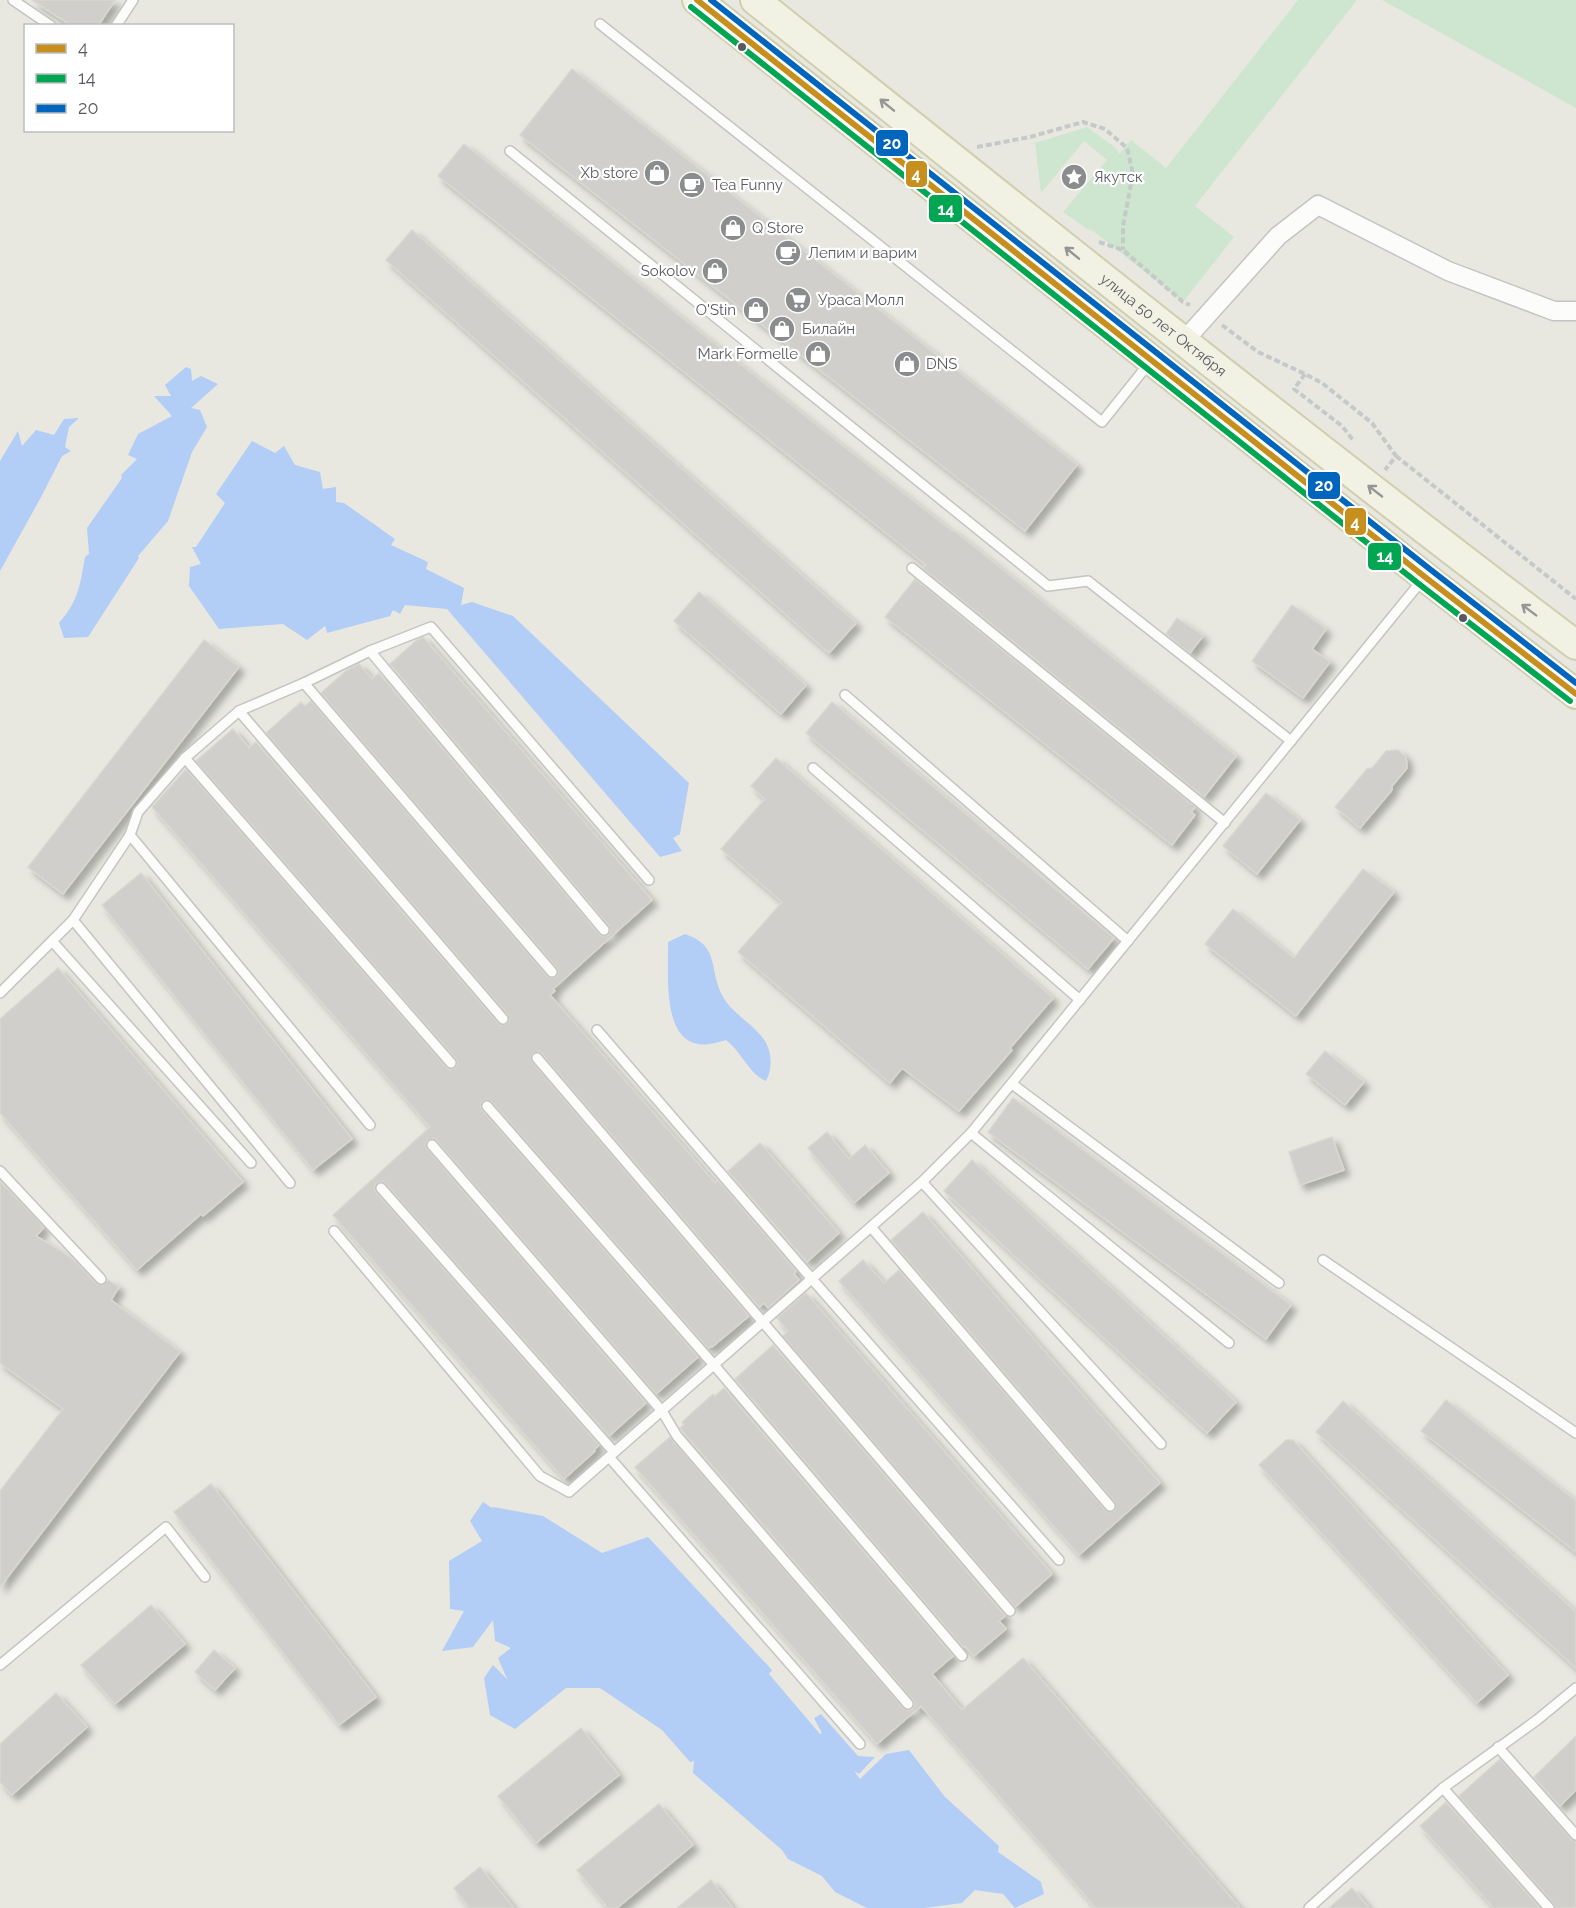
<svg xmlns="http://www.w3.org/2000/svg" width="1576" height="1908" font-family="Raleway,sans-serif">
  <defs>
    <filter id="shadow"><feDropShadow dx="5.5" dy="5.5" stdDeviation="3" flood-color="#0004"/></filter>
  </defs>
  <rect width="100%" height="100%" fill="#e8e8e1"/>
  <g fill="#cee6cf">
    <path d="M 1298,0 L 1357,0 L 1195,206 L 1234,237 L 1183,302 L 1093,231 L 1087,229 L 1063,212 L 1107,160 L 1084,141 L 1041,193 L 1035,143 L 1087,127 L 1116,148 L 1119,154 L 1131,140 L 1166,168 Z"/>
    <path d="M 1382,0 L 1576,0 L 1576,108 Z"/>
  </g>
  <g fill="#b2cdf6">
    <path d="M 186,367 L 191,369 L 192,381 L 201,376 L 218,384 L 191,408 L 200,410 L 207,427 L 192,452 L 168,521 L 138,556 L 139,558 L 88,637 L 64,638 L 59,623 C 79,600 80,585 85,557 L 89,554 L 87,528 L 122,478 L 121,475 L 137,459 L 128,455 L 138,434 L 172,416 L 154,396 L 171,396 L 165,385 Z"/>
    <path d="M 79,418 L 69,427 L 65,447 L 71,451 L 62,456 L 40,499 L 0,571 L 0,461 L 18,431 L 22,446 L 36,430 L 54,435 L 64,419 Z"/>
    <path d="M 252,441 L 275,453 L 284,446 L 295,465 L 320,472 L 323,489 L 336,487 L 336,502 L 344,503 L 395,539 L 391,545 L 428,562 L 426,569 L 464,588 L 461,605 L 472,602 L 513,616 L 689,783 L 680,834 L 673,838 L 682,851 L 660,857 L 447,609 L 405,605 L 400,614 L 393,610 L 390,616 L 327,633 L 325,626 L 307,640 L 283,624 L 219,629 L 189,586 L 190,567 L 201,564 L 192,547 L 196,547 L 225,503 L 216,494 Z"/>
    <path d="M 685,934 C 721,946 708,970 723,997 C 734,1016 759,1027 767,1045 C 772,1057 772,1069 766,1081 C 748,1073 742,1052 726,1040 C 718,1042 707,1046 698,1044 C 661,1038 669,970 668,942 Z"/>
    <path d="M 483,1502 L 492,1508 L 493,1507 L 543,1516 L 602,1553 L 648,1537 L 772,1670 L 769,1674 L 820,1734 L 822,1733 L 814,1718 L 821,1714 L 858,1756 L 875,1757 L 859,1774 L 854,1771 L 860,1779 L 886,1754 L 909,1750 L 945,1797 L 999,1846 L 998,1852 L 1041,1882 L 1044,1894 L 1015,1908 L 1003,1894 L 975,1890 L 962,1903 L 924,1908 L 867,1908 L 835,1892 L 822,1876 L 788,1859 L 782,1850 L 693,1773 L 694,1761 L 690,1762 L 662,1730 L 600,1688 L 566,1688 L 515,1729 L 490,1715 L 484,1678 L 493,1665 L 507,1679 L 498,1658 L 511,1648 L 495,1641 L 493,1620 L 473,1647 L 442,1651 L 464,1611 L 450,1609 L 449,1561 L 482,1541 L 470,1521 Z"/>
  </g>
  <g fill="#d0cfcb" stroke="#d8d7d0" stroke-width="1.5" filter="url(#shadow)">
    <path d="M 32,0 L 115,0 L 98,26 L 72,26 Z"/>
    <path d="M 572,69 L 1077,465 L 1025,531 L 520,135 Z"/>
    <path d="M 464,144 L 829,435 L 952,531 L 953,530 L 1236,756 L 1204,797 L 923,568 L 926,565 L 438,176 Z"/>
    <path d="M 412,230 L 856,623 L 829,653 L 386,260 Z"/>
    <path d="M 915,579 L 1195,807 L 1191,812 L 1195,815 L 1172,845 L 885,617 Z"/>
    <path d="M 699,592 L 806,685 L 781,714 L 674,621 Z"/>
    <path d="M 1292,605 L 1326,629 L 1312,649 L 1330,662 L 1303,698 L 1252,661 Z"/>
    <path d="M 1177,618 L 1203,636 L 1190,653 L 1166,634 Z"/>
    <path d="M 423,637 L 652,900 L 553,989 L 555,991 L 550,995 L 715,1183 L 718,1180 L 796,1271 L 794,1274 L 799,1280 L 768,1308 L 764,1303 L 759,1307 L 542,1054 L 539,1052 L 533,1053 L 531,1056 L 532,1062 L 749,1316 L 712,1347 L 711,1346 L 708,1348 L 492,1102 L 489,1100 L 483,1101 L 480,1104 L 482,1110 L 698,1357 L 656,1394 L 437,1141 L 434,1138 L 428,1140 L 426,1143 L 427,1149 L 646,1403 L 609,1436 L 386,1184 L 383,1181 L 377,1183 L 374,1186 L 376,1192 L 599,1445 L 594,1450 L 595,1451 L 564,1479 L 333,1215 L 430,1127 L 152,807 L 186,769 L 446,1067 L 449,1070 L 455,1068 L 458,1065 L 456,1059 L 196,761 L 233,729 L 249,748 L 256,742 L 498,1023 L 501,1025 L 507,1024 L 509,1021 L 508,1015 L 266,733 L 301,702 L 305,706 L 311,701 L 547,976 L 550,978 L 556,977 L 558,974 L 557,968 L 321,693 L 347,670 L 359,664 L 372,679 L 379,673 L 599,934 L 602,936 L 608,935 L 610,932 L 609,926 L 390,664 L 417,640 Z"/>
    <path d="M 204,640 L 239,667 L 63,894 L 28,867 Z"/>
    <path d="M 832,702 L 1114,938 L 1088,969 L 806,733 Z"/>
    <path d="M 1398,750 L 1406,757 L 1407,768 L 1392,786 L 1392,790 L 1360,828 L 1335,807 L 1367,769 L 1372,768 L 1386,751 Z"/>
    <path d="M 776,758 L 1053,998 L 1010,1048 L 1012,1050 L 959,1111 L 902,1068 L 890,1083 L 738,952 L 782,902 L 721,849 L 765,799 L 751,786 Z"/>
    <path d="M 1266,793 L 1300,820 L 1257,874 L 1223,846 Z"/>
    <path d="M 1363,869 L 1394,892 L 1296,1016 L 1205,944 L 1233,909 L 1294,958 Z"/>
    <path d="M 141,873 L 352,1139 L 313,1170 L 102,905 Z"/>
    <path d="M 58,968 L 243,1182 L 203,1216 L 201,1214 L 137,1270 L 0,1113 L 0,1019 Z"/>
    <path d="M 1325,1051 L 1364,1082 L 1345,1105 L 1306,1074 Z"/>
    <path d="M 1013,1098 L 1291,1305 L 1266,1339 L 988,1132 Z"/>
    <path d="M 827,1132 L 849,1159 L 865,1145 L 889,1173 L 854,1203 L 808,1148 Z"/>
    <path d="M 1332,1137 L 1344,1170 L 1300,1185 L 1289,1152 Z"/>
    <path d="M 760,1143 L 839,1233 L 807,1262 L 728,1171 Z"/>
    <path d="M 972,1160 L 1236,1402 L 1207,1433 L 944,1191 Z"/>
    <path d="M 0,1181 L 44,1227 L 36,1236 L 72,1258 L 97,1284 L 103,1285 L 108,1280 L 119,1287 L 111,1300 L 180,1352 L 0,1587 L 0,1491 L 63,1409 L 0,1363 Z"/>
    <path d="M 923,1212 L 1160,1483 L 1079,1555 L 839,1281 L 863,1260 L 884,1283 L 899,1270 L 1105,1510 L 1108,1512 L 1114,1511 L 1116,1508 L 1115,1502 L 891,1240 Z"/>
    <path d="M 806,1293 L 1052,1574 L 1015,1607 L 783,1336 L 788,1331 L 777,1318 Z"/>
    <path d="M 773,1345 L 1005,1616 L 999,1621 L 1006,1629 L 974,1656 L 965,1646 L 963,1647 L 735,1379 Z"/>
    <path d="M 724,1388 L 953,1656 L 932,1674 L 962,1710 L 1023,1658 L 1240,1908 L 1096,1908 L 921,1706 L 877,1744 L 635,1467 L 670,1437 L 903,1708 L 909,1711 L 913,1709 L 915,1703 L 913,1700 L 680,1428 L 684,1425 L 682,1422 L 713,1394 L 715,1396 Z"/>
    <path d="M 1446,1400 L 1576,1501 L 1576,1552 L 1421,1431 Z"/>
    <path d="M 1343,1401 L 1576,1612 L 1576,1668 L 1316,1432 Z"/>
    <path d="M 1286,1440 L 1293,1440 L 1508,1675 L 1477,1703 L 1259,1465 Z"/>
    <path d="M 211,1484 L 376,1697 L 339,1725 L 174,1512 Z"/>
    <path d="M 151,1605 L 185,1644 L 115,1704 L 81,1665 Z"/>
    <path d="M 214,1650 L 235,1668 L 215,1690 L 195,1672 Z"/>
    <path d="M 56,1693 L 87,1727 L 12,1795 L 0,1782 L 0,1744 Z"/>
    <path d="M 581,1728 L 619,1775 L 536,1843 L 498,1796 Z"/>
    <path d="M 1576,1736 L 1576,1790 L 1560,1806 L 1534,1777 Z"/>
    <path d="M 1500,1759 L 1571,1839 L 1576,1842 L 1576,1908 L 1556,1908 L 1554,1904 L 1459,1796 Z"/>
    <path d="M 1446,1802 L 1540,1908 L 1494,1908 L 1420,1826 Z"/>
    <path d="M 659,1804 L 693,1845 L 617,1908 L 608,1908 L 577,1870 Z"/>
    <path d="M 480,1867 L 514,1908 L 470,1908 L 454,1888 Z"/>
    <path d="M 711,1880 L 733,1908 L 677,1908 Z"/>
    <path d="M 1352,1888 L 1369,1908 L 1329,1908 Z"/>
  </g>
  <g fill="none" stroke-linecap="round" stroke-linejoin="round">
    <g stroke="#c4c4c3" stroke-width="12">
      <g id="service">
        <path d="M 13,0 L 51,26"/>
        <path d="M 600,24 L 1102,422 L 1150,362"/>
        <path d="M 116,26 L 133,0"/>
        <path d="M 510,151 L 1048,586 L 1088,581 L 1291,741"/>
        <path d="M 912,568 L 1225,823"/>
        <path d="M 370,651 L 604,930"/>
        <path d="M 304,683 L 552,972"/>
        <path d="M 845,695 L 1128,941"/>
        <path d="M 239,711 L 503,1019"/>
        <path d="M 185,758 L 451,1063"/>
        <path d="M 813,768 L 1080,1000"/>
        <path d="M 130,835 L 138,812 L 185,758 L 239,711 L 304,683 L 370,651 L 431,627 L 649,880"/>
        <path d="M 73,920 L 290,1183"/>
        <path d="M 52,941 L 251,1163"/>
        <path d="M 0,993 L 73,920 L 130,835 L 370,1125"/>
        <path d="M 597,1030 L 812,1279 L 1059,1560"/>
        <path d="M 537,1058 L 1010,1611"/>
        <path d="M 1012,1084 L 1279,1283"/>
        <path d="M 487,1106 L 714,1365 L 962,1656"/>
        <path d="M 971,1133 L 1229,1343"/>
        <path d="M 432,1145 L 662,1411 L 677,1436 L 908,1704"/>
        <path d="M 0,1171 L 101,1279"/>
        <path d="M 922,1182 L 1161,1444"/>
        <path d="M 381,1188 L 614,1452"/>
        <path d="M 871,1227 L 1110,1506"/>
        <path d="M 334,1231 L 540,1476 L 569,1492 L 922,1182 L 971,1133 L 1423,579"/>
        <path d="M 1323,1260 L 1576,1433"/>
        <path d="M 609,1457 L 860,1744"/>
        <path d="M 0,1665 L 166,1527 L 205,1577"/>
        <path d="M 1498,1747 L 1576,1835"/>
        <path d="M 1443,1788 L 1549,1908"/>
        <path d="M 1309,1908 L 1443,1788 L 1537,1720 L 1576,1688"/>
      </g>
    </g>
    <g stroke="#c4c4c3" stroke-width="21">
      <path id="minor" d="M 1183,342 L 1278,236 L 1318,205 L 1448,271 L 1554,311 L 1576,311"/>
    </g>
    <g stroke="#d1ceae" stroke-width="32">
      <g id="primary">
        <path d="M 697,0 L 1425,577 L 1576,694"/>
        <path id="s1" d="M 755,0 C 1027,217 1298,435 1576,645"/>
      </g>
    </g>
    <g stroke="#c5cac8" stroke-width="4" stroke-dasharray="6 3" stroke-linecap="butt">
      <path d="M 977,147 L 1030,137 L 1083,122 L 1105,129 L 1127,148 L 1133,174 L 1123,226 L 1123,250"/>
      <path d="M 1099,242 L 1123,250 L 1183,302 L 1190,305"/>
      <path d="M 1222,325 L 1258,352 L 1305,374 L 1322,383 L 1372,423 L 1396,456 L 1385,470"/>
      <path d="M 1305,374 L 1294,389 L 1342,426 L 1353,440"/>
      <path d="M 1396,456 L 1576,599"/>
    </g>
    <use href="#service" stroke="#fcfcfa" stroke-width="9"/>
    <use href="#minor" stroke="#fcfcfa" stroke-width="18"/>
    <use href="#primary" stroke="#f1f1e4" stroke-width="28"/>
    <g stroke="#fff" stroke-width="10">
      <path id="bus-1" d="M 697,0 L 1425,577 L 1576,694"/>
    </g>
    <g stroke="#fff" stroke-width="10">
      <path id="bus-2" d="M 691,7 L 1419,584 L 1570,701"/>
    </g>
    <g stroke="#fff" stroke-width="10">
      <path id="bus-3" d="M 711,0 L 1431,570 L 1576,683"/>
    </g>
    <use href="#bus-1" stroke="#c78f1d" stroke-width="6"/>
    <use href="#bus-2" stroke="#00a651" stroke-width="6"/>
    <use href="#bus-3" stroke="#0065bd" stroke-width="6"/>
  </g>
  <defs><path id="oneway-shaft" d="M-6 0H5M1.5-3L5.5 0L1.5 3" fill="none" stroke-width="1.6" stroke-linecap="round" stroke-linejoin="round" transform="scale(1.5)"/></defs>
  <g stroke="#959695">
    <use href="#oneway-shaft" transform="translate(887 105) rotate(-141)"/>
    <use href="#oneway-shaft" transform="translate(1072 253) rotate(-141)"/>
    <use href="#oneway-shaft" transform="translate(1375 491) rotate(-142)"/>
    <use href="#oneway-shaft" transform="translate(1529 610) rotate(-143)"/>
  </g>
  <defs>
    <g id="shop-disc" transform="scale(1.35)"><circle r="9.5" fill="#8a8c8d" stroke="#fff"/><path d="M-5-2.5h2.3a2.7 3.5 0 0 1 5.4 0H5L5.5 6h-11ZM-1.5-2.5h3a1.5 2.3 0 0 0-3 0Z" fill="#fff"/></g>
    <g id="sight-disc" transform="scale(1.35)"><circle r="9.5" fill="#8a8c8d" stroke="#fff"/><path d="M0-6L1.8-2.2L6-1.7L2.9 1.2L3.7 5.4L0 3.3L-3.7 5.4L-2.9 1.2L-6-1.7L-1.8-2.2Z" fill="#fff"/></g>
    <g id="cafe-disc" transform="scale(1.35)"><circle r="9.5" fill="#8a8c8d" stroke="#fff"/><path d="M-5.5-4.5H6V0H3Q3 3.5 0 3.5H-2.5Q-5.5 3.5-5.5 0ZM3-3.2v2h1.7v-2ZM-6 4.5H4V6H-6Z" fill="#fff"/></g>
    <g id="supermarket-disc" transform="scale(1.35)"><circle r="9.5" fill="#8a8c8d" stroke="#fff"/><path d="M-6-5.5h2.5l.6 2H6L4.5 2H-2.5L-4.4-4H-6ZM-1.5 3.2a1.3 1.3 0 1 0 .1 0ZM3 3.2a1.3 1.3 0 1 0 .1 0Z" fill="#fff"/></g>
  </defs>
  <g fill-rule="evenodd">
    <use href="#shop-disc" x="657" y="173"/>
    <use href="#sight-disc" x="1074" y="177"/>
    <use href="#cafe-disc" x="692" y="185"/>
    <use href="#shop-disc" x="733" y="228"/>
    <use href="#cafe-disc" x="788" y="253"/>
    <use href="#shop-disc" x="715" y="271"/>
    <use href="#supermarket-disc" x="798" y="300"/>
    <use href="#shop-disc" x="756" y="310"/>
    <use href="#shop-disc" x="782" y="329"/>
    <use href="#shop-disc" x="818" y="354"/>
    <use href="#shop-disc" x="907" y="364"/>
  </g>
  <g fill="#585a60" stroke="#fff" stroke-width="2">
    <circle cx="742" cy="47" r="5"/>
    <circle cx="1463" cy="618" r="5"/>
  </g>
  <g text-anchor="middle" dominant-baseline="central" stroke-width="4.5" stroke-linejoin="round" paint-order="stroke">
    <g font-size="15" fill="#585a60" stroke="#fff" text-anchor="start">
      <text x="638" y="173" text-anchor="end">Xb store</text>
      <text x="1094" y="177">Якутск</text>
      <text x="712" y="185">Tea Funny</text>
      <text x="752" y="228">Q Store</text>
      <text x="808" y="253">Лепим и варим</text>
      <text x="696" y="271" text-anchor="end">Sokolov</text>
      <text x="818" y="300">Ураса Молл</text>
      <text x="736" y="310" text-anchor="end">O'Stin</text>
      <text x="802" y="329">Билайн</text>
      <text x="798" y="354" text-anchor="end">Mark Formelle</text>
      <text x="926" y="364">DNS</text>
    </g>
    <g font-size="15" fill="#585a60" stroke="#fff">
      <text stroke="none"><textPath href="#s1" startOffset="522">улица 50 лет Октября</textPath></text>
    </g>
  </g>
  <g stroke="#fff" stroke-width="2">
    <rect x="875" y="129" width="34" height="28" rx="6" fill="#0065bd"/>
    <rect x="905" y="160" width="23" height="28" rx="6" fill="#c78f1d"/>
    <rect x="928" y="194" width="35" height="29" rx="6" fill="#00a651"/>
    <rect x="1307" y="471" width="34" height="29" rx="6" fill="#0065bd"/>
    <rect x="1344" y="507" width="23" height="29" rx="6" fill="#c78f1d"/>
    <rect x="1367" y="542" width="35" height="29" rx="6" fill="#00a651"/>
  </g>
  <g font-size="16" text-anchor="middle" font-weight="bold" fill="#fff">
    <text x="892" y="149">20</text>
    <text x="916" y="180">4</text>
    <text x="946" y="215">14</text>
    <text x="1324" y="491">20</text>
    <text x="1355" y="528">4</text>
    <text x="1385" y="562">14</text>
  </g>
  <rect x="24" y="24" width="210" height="108" fill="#ffffff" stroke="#bcbdbf" stroke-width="1.5"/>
  <rect x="36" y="44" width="30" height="9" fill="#c78f1d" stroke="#bcbdbf" stroke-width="1.5"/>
  <text x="78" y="54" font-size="18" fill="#585a60">4</text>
  <rect x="36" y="74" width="30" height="9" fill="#00a651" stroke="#bcbdbf" stroke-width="1.5"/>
  <text x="78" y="84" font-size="18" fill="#585a60">14</text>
  <rect x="36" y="104" width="30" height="9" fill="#0065bd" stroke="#bcbdbf" stroke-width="1.5"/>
  <text x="78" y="114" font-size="18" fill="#585a60">20</text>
</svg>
